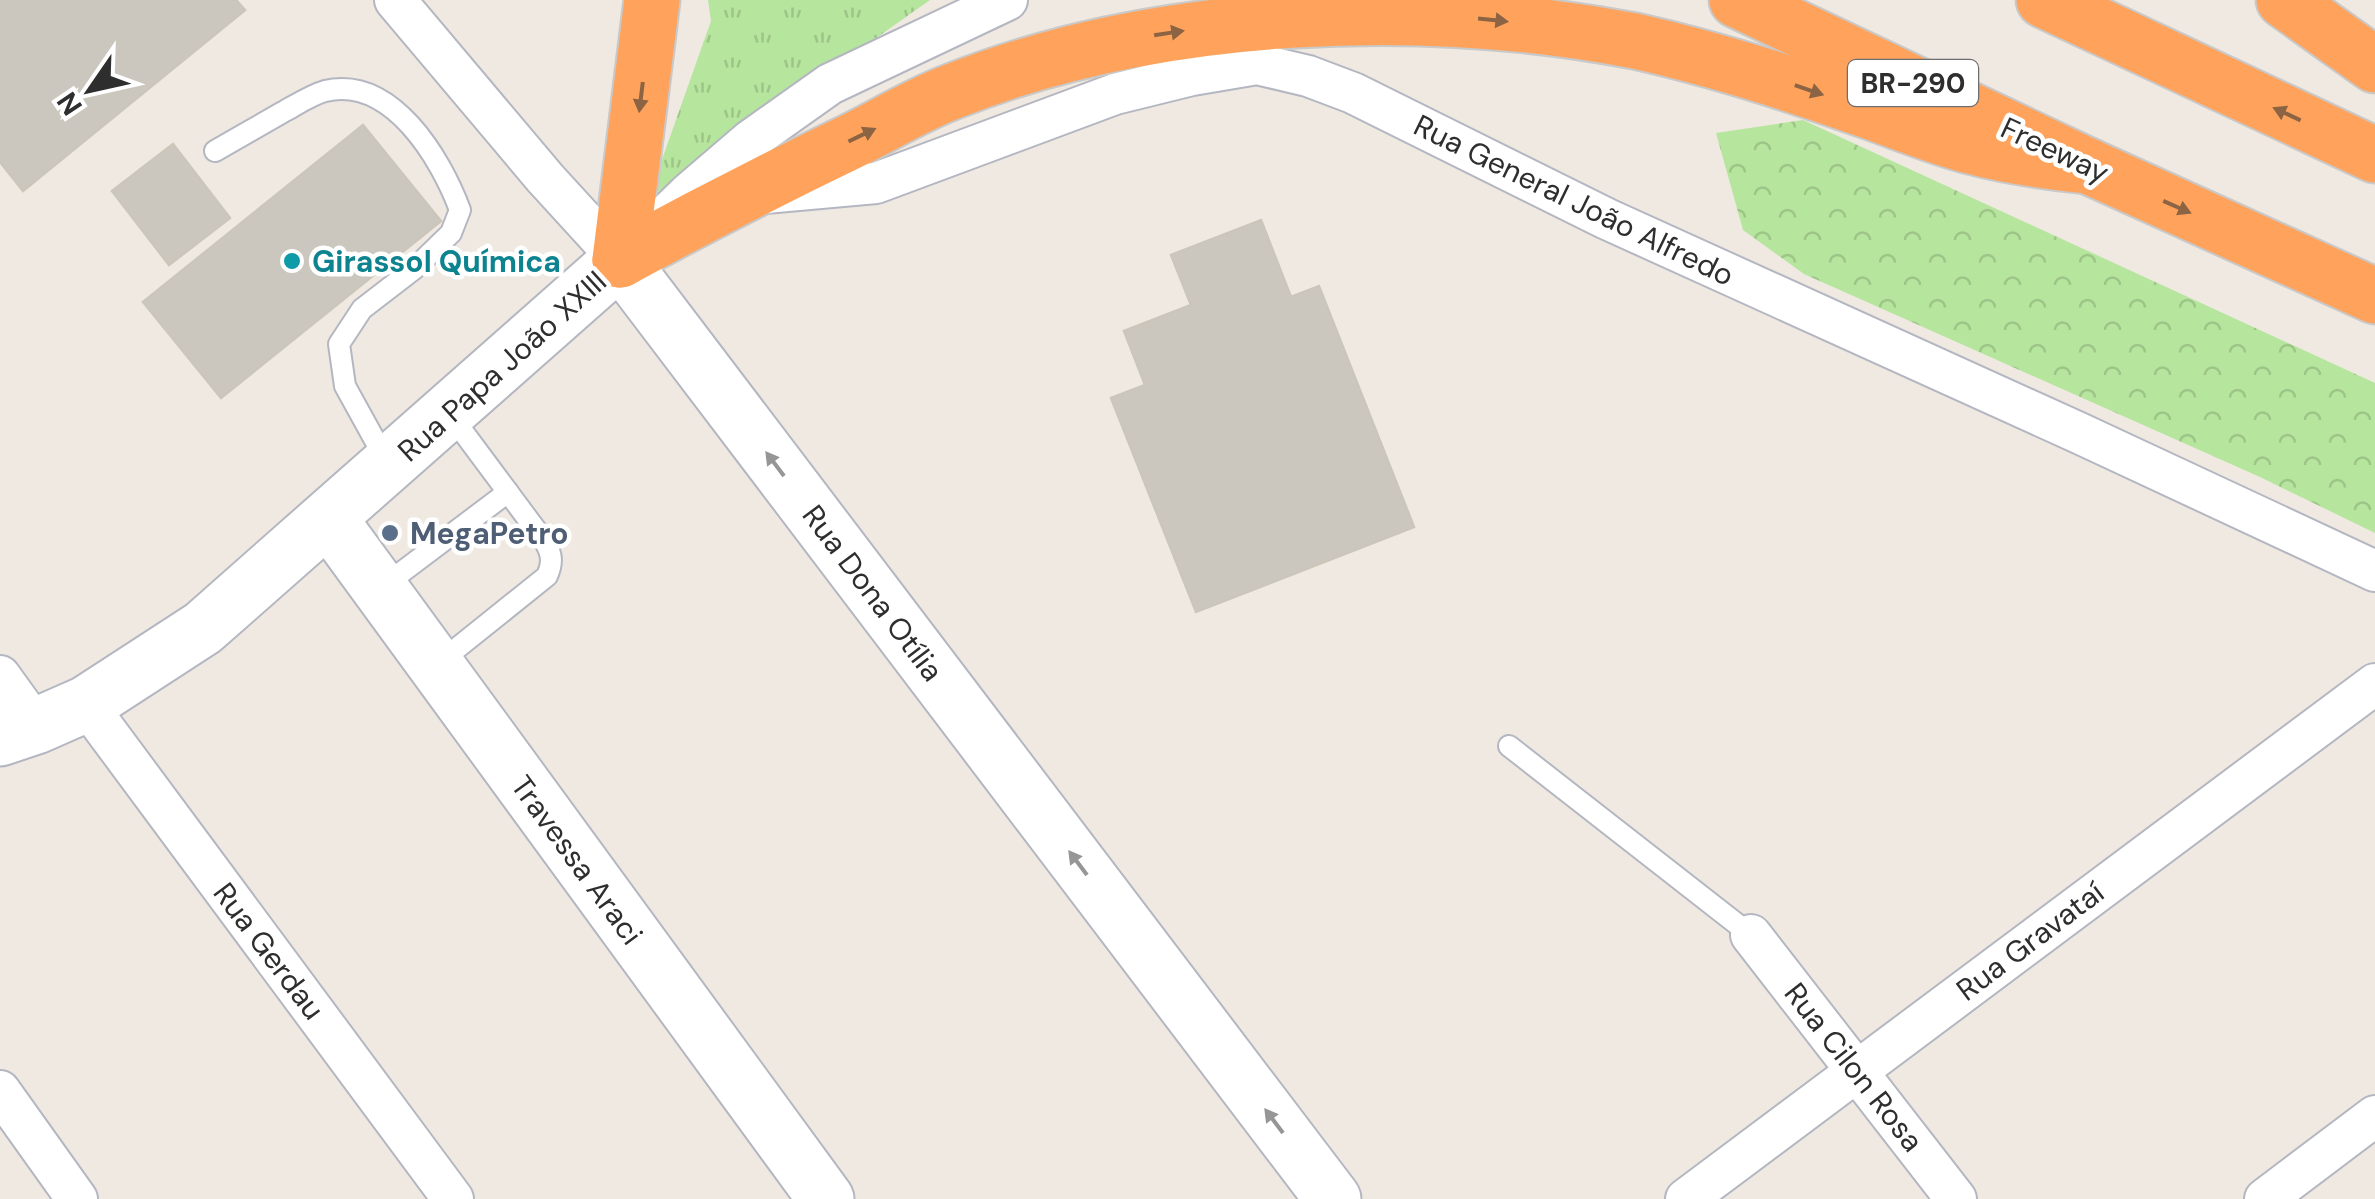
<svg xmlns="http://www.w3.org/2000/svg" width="2375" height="1199" font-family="'DM Sans',sans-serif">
  <defs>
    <pattern id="grass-tufts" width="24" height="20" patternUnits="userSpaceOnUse" patternTransform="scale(2.5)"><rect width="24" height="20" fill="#b6e59e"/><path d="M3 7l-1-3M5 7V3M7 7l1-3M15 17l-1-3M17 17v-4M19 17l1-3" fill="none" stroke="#9dc588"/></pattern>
    <pattern id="forest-crowns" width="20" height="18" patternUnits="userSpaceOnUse" patternTransform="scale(2.5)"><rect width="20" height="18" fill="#b6e59e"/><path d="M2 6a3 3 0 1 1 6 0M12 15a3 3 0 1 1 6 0" fill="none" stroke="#9dc588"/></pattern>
  </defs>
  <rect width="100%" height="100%" fill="#efe9e1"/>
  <path fill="url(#grass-tufts)" d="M 708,0 L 930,0 L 648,199 L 711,21 Z"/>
  <path fill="url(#forest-crowns)" d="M 1803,120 L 2375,383 L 2375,533 L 2260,477 L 1804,274 L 1743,230 L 1716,133 Z"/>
  <g fill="#cbc7bf" stroke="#cbc5ba" stroke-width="2.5">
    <path d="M 0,0 L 236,0 L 245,10 L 23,191 L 0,162 Z"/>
    <path d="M 363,125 L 441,221 L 221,398 L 143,302 Z"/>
    <path d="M 173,144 L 230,218 L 169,265 L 112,191 Z"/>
    <path d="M 1261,220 L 1291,297 L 1319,286 L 1414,527 L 1196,612 L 1111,398 L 1145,385 L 1124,331 L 1191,305 L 1171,255 Z"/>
  </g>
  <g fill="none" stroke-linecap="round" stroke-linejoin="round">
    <g stroke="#b4b7c1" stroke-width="24">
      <g id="lane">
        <path d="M 215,151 C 238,138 260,125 283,112 C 296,105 311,95 325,91 C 392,75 441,159 460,210 L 451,233 L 414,269 L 362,309 L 339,344 L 345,386 L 388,464"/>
        <path d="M 382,587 L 508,492"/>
        <path d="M 436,665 L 547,576 C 553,563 552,554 545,542 L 449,413"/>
        <path d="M 1509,746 L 1751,935"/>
      </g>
    </g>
    <g stroke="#b4b7c1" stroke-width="44">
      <g id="street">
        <path d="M 395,0 L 545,178 L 620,260 L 688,194 L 751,140 L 830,84 L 1007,0"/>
        <path d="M 765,193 L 876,183 L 1115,94 L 1192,75 L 1257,64 L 1308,76 L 1353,93 L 1607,219 L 2079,433 L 2375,571"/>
        <path d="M 0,676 L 36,726"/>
        <path d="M 86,704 L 453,1199"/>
        <path d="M 1751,935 L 1956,1199"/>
        <path d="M 0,1091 L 77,1199"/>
        <path d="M 1686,1199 L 2375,684"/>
        <path d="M 2265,1199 L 2375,1116"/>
      </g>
    </g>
    <g stroke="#b4b7c1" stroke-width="59">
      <g id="secondary">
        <path d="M 329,519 L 826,1199"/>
        <path d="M 0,738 L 36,726 L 86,704 L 203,628 L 620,260 L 1333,1199"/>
      </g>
    </g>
    <g stroke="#c9c9c9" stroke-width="59">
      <g id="highway">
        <path d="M 1737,0 L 2088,166 L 2375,296"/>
        <path d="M 2044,0 L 2375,155"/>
        <path d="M 2284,0 L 2375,65"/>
        <path d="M 620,260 C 697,218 775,178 854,140 C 886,124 917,105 951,92 C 1157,10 1419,0 1635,41 C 1711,58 1784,81 1857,107 C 1896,120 1934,137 1974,147 C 2011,157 2050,162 2088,166"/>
        <path d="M 620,260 L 652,0"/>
      </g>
    </g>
    <use href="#lane" stroke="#fff" stroke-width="20"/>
    <use href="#street" stroke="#fff" stroke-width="40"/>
    <use href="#secondary" stroke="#fff" stroke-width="55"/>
    <use href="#highway" stroke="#ffa35c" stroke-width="55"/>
  </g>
  <defs><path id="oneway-solid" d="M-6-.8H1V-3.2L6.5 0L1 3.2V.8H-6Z" transform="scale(2.5)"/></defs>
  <g fill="#8c6343">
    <use href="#oneway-solid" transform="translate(1493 20) rotate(6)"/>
    <use href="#oneway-solid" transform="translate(1169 33) rotate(-9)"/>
    <use href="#oneway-solid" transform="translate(1809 90) rotate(19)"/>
    <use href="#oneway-solid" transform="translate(641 97) rotate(97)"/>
    <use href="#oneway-solid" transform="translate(2287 114) rotate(-155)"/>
    <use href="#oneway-solid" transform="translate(862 135) rotate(-26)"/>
    <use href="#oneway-solid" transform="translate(2177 207) rotate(24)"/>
  </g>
  <g fill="#969696">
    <use href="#oneway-solid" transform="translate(775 464) rotate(-127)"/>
    <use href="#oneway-solid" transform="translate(1078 863) rotate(-127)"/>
    <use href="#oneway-solid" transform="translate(1274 1121) rotate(-127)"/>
  </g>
  <circle fill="#0f9aa8" stroke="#fff" stroke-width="4" cx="292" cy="261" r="10"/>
  <circle fill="#5c6f8a" stroke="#fff" stroke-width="4" cx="390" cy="533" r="10"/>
  <g text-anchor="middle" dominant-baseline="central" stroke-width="9" stroke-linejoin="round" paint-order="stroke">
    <rect fill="#fff" stroke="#6d6d6d" stroke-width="2.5" x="1848" y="60" width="130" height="46" rx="8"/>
    <g font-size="28" font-weight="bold" fill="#2e2e2e">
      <text x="1913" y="83">BR-290</text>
    </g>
    <g font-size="30" fill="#2e2e2e" stroke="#fff">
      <text transform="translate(2055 150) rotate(25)">Freeway</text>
      <text transform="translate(1574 200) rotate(26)">Rua General João Alfredo</text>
      <text transform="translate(502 366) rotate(-42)">Rua Papa João XXIII</text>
      <text transform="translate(873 593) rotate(53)">Rua Dona Otília</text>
      <text transform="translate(577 860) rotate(54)">Travessa Araci</text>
      <text transform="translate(2030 941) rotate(-37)">Rua Gravataí</text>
      <text transform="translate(269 951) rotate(53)">Rua Gerdau</text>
      <text transform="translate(1854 1067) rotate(52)">Rua Cilon Rosa</text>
    </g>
    <g font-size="30" font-weight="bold" fill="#0d838f" stroke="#fff" text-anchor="start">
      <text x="312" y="261">Girassol Química</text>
    </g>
    <g font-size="30" font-weight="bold" fill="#4e5e75" stroke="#fff" text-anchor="start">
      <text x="410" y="533">MegaPetro</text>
    </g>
  </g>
  <g transform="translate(90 90) rotate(236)" stroke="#ffffff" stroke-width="8" paint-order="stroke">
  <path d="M0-8L18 38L0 25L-18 38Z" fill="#2e2e2e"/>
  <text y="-15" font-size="28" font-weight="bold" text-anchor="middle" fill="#2e2e2e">N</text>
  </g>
</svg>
